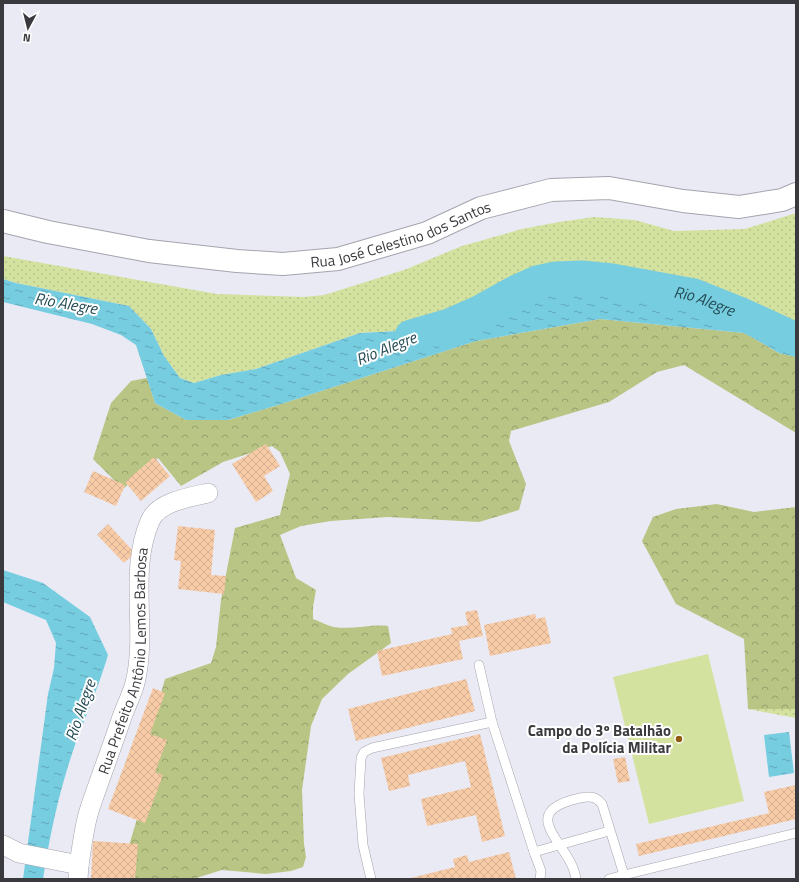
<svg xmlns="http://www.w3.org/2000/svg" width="799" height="882" font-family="'Titillium Web',sans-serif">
  <defs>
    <pattern id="grass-dots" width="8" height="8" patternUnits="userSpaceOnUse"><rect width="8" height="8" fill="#d4e2a0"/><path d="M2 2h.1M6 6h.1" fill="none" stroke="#b7c38b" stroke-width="1.8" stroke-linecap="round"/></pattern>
    <pattern id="forest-crowns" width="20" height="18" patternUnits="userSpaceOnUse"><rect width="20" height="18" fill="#b8c584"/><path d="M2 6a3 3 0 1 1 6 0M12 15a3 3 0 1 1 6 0" fill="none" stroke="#97a16d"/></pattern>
    <pattern id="water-ripples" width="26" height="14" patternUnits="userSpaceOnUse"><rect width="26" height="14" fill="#76cde0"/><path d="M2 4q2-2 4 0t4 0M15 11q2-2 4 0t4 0" fill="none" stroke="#62a7b7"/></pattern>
    <pattern id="building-cross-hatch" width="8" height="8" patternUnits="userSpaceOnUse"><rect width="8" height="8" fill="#f8cba7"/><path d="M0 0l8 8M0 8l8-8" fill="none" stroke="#d5af91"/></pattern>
  </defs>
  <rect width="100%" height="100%" fill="#eaeaf4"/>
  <g fill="url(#grass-dots)">
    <path d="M 796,213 L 796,326 L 776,327 L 698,294 L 529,289 L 475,319 L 418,330 L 360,333 L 256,369 L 221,375 L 194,383 L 180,378 L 164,356 L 151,329 L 129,306 L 16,283 L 3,279 L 3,256 L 217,294 L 304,297 L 324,295 L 404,270 L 462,246 L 522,229 L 559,222 L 594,217 L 635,220 L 674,231 L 745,229 Z"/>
    <path d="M 748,709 L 796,709 L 796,718 Z"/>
  </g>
  <g fill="url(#forest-crowns)">
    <path d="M 600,319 L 745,333 L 779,353 L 796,357 L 796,433 L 684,365 L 657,372 L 609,402 L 511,431 L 509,441 L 526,484 L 519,510 L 479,522 L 388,517 L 331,521 L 301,526 L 280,535 L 296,578 L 316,590 L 313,607 L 313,619 C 320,621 327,626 334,627 C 353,630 370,624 388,626 L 391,643 L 348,674 L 322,699 L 311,726 L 302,790 L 304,844 L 306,857 L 303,867 L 291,871 L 266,874 L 222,870 L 193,879 L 123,879 L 124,862 L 137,819 L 139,769 L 165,679 L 211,663 L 216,647 L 221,600 L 235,528 L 280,515 L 290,474 L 280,452 L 272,446 L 223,462 L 181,486 L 158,458 L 123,489 L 93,459 L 111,403 L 131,381 L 147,378 L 155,403 L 186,420 L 228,420 L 278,405 L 476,341 Z"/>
    <path d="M 717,504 L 754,512 L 796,507 L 796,709 L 748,709 L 744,639 L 676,604 L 642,541 L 653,517 L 676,509 Z"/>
  </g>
  <path fill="#d4e2a0" d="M 708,654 L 744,801 L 649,824 L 613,677 Z"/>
  <g fill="url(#water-ripples)">
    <path d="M 3,279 L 16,283 L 129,306 L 151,329 L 164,356 L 180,378 L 194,383 L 221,375 L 256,369 L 360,333 L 418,330 L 475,319 L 529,289 L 698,294 L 776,327 L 796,326 L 796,357 L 779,353 L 745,333 L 600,319 L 476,341 L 278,405 L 228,420 L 186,420 L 155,403 L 136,345 L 121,335 L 92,324 L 3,302 Z"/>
    <path d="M 3,570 L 43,583 L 90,617 L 108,655 C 99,686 86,715 75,745 C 60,788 50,833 43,879 L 23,879 L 48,694 L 54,668 L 56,643 L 46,620 L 3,602 Z"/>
    <path d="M 789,732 L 794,773 L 769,777 L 764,735 Z"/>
  </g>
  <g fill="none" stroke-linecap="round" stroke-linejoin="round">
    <path stroke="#76cde0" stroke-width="33" id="s1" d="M 411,336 L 449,325 L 481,311 L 517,291 L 537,282 L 556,278 L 582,277 L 612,280 L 694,295 L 739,313 L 796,339"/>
  </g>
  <g fill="url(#building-cross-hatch)">
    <path d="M 266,444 L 280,466 L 264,476 L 273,491 L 256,502 L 232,464 Z"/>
    <path d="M 154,457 L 170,476 L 141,501 L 125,482 Z"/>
    <path d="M 93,471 L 125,485 L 116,506 L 84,492 Z"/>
    <path d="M 108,524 L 135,553 L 124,563 L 97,535 Z"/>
    <path d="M 178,526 L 215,530 L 211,575 L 226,576 L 224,594 L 178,589 L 181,561 L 174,560 Z"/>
    <path d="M 477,610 L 483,636 L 459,641 L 463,659 L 382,676 L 377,651 L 452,634 L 451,628 L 468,625 L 465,612 Z"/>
    <path d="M 535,614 L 536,619 L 545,617 L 551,643 L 490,656 L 484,625 Z"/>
    <path d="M 466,679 L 475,711 L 356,741 L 348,709 Z"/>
    <path d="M 153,688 L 165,693 L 150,734 L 167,740 L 155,772 L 163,775 L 145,823 L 108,809 Z"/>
    <path d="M 480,734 L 505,836 L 482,842 L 476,815 L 427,826 L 421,799 L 471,787 L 465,761 L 408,775 L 410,786 L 389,791 L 381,758 Z"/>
    <path d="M 625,757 L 630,781 L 618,783 L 613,759 Z"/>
    <path d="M 796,785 L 796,819 L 639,856 L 636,844 L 769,813 L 764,792 Z"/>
    <path d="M 93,841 L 138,844 L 135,879 L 91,879 Z"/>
    <path d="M 509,852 L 516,879 L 407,879 L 455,867 L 453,859 L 467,855 L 469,862 Z"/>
  </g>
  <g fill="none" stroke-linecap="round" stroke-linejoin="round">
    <g stroke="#a5a4ae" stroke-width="10">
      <g id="service">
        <path d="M 479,665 L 492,722 L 534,852 L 609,831"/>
        <path d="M 534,852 L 541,871 L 540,879"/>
        <path d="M 371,879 L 363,845 L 359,794 L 361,758 L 364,752 L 372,748 L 492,722"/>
        <path d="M 576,879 C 572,844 512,813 580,798 C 590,796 595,796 602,804 L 624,875 L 796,833"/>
        <path d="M 609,879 L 624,875"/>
      </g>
    </g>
    <g stroke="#a5a4ae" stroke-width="20">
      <g id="minor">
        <path d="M 3,845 L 19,853 L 79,865 L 78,879"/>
        <path id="s2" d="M 79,865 C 82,846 84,826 90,808 C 100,778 112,747 122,717 C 126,706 132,694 135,683 C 148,630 128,572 150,521 C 158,502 190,497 208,493"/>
      </g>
    </g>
    <g stroke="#a5a4ae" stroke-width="24">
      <g id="tertiary">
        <path id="s3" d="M 3,221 L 48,232 L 149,251 L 237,261 L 283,264 L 338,259 L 427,233 L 481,208 L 551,190 L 609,188 L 683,201 L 739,207 L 782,200 L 796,194"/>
      </g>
    </g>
    <use href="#service" stroke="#fff" stroke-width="9"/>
    <use href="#minor" stroke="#fff" stroke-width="19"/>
    <use href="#tertiary" stroke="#fff" stroke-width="22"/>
  </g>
  <circle fill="#915c0f" stroke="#fff" stroke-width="1.5" cx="679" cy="739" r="4"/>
  <g text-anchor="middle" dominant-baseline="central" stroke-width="4" stroke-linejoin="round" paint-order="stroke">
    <g font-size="15" fill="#3a3a3e" stroke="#fff">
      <text stroke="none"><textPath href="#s3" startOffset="406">Rua José Celestino dos Santos</textPath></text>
      <text stroke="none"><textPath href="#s2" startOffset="211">Rua Prefeito Antônio Lemos Barbosa</textPath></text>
    </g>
    <g font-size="15" font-weight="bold" fill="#3a3a3e" stroke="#fff" text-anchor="end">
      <text x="671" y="730">Campo do 3º Batalhão<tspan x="671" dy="17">da Polícia Militar</tspan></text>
    </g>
    <g font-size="16" font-style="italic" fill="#244c55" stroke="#fff">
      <text transform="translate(66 303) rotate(10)">Rio Alegre</text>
      <text stroke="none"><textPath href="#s1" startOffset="308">Rio Alegre</textPath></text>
      <text transform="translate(386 348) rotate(-22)">Rio Alegre</text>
      <text transform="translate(80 710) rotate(-71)">Rio Alegre</text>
    </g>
  </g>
  <rect width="799" height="882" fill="none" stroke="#3a3a3e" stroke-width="8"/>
  <g transform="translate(28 28) rotate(187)" stroke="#ffffff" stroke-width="3" paint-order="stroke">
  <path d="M0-3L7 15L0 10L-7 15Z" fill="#3a3a3e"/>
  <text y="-6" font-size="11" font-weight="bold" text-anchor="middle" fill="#3a3a3e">N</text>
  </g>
</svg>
